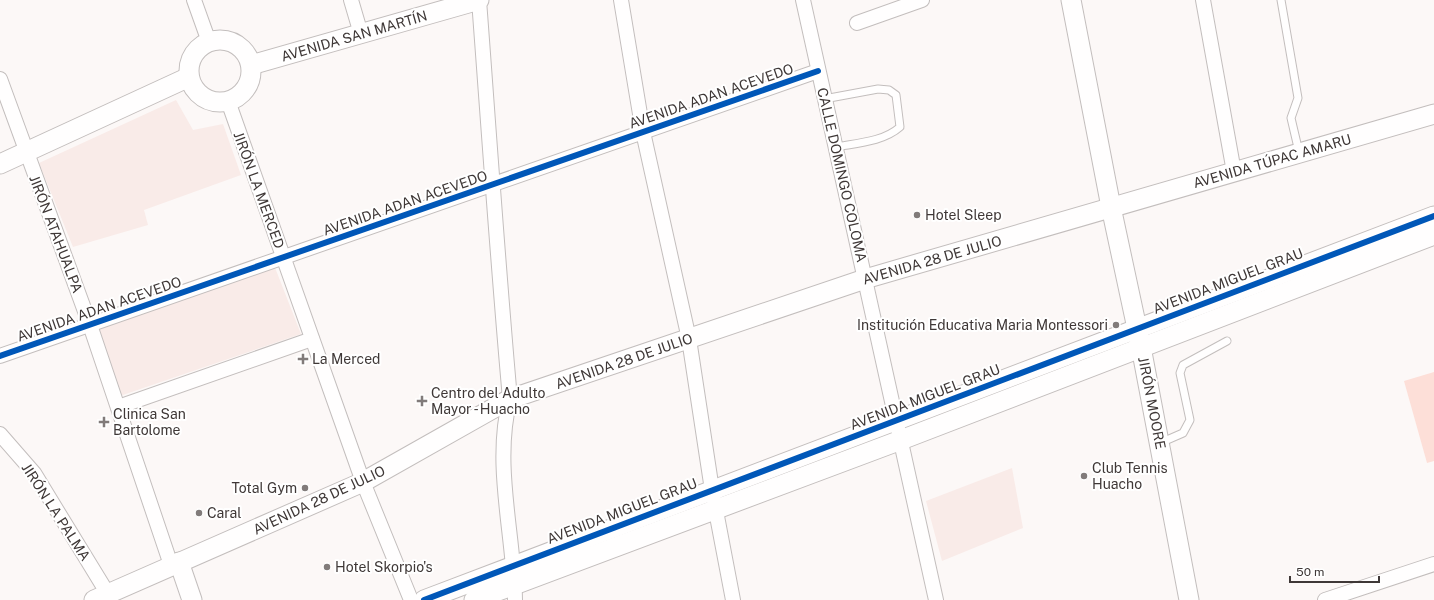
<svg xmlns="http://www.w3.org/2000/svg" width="1434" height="600" font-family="'Public Sans',sans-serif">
  <rect width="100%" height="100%" fill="#fcf8f7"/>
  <g fill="#f9ebe8">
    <path d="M 176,100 L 193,130 L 223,124 L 241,175 L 144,210 L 148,225 L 73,247 L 39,163 Z"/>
    <path d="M 274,265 L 301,334 L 120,396 L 95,328 Z"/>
    <path d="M 1012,468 L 1023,528 L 942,561 L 926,501 Z"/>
  </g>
  <path fill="#fddfd8" d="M 1434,372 L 1434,461 L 1427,463 L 1404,381 Z"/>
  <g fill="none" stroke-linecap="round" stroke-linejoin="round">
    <g stroke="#c3bebd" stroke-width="9">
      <g id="lane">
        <path d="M 1281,0 L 1298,98 L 1291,118 L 1299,152"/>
        <path d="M 824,99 L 878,89 L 889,90 L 896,95 L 900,127 C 883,142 857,143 835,147"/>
        <path d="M 1160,443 L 1183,433 L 1190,420 L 1180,373 L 1183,365 L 1227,341"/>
      </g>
    </g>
    <g stroke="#c3bebd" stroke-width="16">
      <g id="street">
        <path d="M 194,0 L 209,42"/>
        <path d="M 351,0 L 361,34"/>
        <path d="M 479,0 C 489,133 498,266 510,399 C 493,464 514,534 515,600"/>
        <path d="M 621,0 L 643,132 L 689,339 L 712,490 L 733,600"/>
        <path d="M 803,0 L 936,600"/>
        <path d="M 1203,0 L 1234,172"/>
        <path d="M 857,23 L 922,0"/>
        <path d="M 0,79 L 90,325 L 171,565"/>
        <path d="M 228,101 L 363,482 L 411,600"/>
        <path d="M 0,356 L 818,71"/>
        <path d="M 118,407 L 312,339"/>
        <path d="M 0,434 L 34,473 L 108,594"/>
        <path d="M 1325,600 L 1434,564"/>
      </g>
    </g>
    <g stroke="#c3bebd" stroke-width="21">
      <g id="secondary">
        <path d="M 1071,0 L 1111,207 L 1141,347 L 1189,600"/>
        <circle cx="220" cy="71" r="31"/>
        <path d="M 251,65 L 479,0"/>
        <path d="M 0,164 L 189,77"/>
        <path d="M 179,562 L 192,600"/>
        <path d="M 94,600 L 363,482 L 510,399 L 865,279 L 1434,114"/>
        <path d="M 424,600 L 1434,216"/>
        <path d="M 474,600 L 901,440 L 1434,235"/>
      </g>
    </g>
    <use href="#lane" stroke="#fffefe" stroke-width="7"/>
    <use href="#street" stroke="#fffefe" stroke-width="14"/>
    <use href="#secondary" stroke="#fffefe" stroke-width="19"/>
    <g stroke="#fff" stroke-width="8">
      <g id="cycleway">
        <path d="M 0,356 L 818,71"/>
        <path d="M 424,600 L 1434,216"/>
      </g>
    </g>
    <use href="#cycleway" stroke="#0057b8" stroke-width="6"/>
  </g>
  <g fill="#817b7a" stroke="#fff" stroke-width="1.5">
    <circle cx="917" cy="215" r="4"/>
    <circle cx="1116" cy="325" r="4"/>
    <path d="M301 353h4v4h4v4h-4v4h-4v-4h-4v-4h4z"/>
    <path d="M420 395h4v4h4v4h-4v4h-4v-4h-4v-4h4z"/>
    <path d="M102 416h4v4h4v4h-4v4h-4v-4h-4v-4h4z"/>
    <circle cx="1084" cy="476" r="4"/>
    <circle cx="305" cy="488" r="4"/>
    <circle cx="199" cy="513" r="4"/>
    <circle cx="327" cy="567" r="4"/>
  </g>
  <g text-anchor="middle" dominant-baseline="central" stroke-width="4" stroke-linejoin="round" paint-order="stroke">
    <g font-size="14" fill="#3f3837" stroke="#fff">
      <text transform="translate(354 36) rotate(-16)">AVENIDA SAN MARTÍN</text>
      <text transform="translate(711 96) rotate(-19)">AVENIDA ADAN ACEVEDO</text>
      <text transform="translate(1272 161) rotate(-16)">AVENIDA TÚPAC AMARU</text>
      <text transform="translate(842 175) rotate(77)">CALLE DOMINGO COLOMA</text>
      <text transform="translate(259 190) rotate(70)">JIRÓN LA MERCED</text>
      <text transform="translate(405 203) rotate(-19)">AVENIDA ADAN ACEVEDO</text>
      <text transform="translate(56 234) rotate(69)">JIRÓN ATAHUALPA</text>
      <text transform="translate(932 260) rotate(-16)">AVENIDA 28 DE JULIO</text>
      <text transform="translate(1228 281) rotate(-21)">AVENIDA MIGUEL GRAU</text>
      <text transform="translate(99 309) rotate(-19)">AVENIDA ADAN ACEVEDO</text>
      <text transform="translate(624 361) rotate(-19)">AVENIDA 28 DE JULIO</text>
      <text transform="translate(925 397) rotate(-21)">AVENIDA MIGUEL GRAU</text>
      <text transform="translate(1152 403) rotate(79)">JIRÓN MOORE</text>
      <text transform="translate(319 500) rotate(-25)">AVENIDA 28 DE JULIO</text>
      <text transform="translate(622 511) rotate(-21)">AVENIDA MIGUEL GRAU</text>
      <text transform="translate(56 512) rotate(57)">JIRÓN LA PALMA</text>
    </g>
    <g font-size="14" fill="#3f3837" stroke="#fff" text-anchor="start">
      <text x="925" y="215">Hotel Sleep</text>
      <text x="1108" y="325" text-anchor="end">Institución Educativa Maria Montessori</text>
      <text x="312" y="359">La Merced</text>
      <text x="431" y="393">Centro del Adulto<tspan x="431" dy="16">Mayor - Huacho</tspan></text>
      <text x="113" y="414">Clinica San<tspan x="113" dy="16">Bartolome</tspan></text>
      <text x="1092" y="468">Club Tennis<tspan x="1092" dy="16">Huacho</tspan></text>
      <text x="297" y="488" text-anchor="end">Total Gym</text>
      <text x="207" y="513">Caral</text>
      <text x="335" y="567">Hotel Skorpio's</text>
    </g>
  </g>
  <path d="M1290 576v6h89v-6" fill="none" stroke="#3f3837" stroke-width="2"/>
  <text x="1296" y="576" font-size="12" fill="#3f3837" stroke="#ffffff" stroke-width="3" paint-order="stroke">50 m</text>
</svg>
